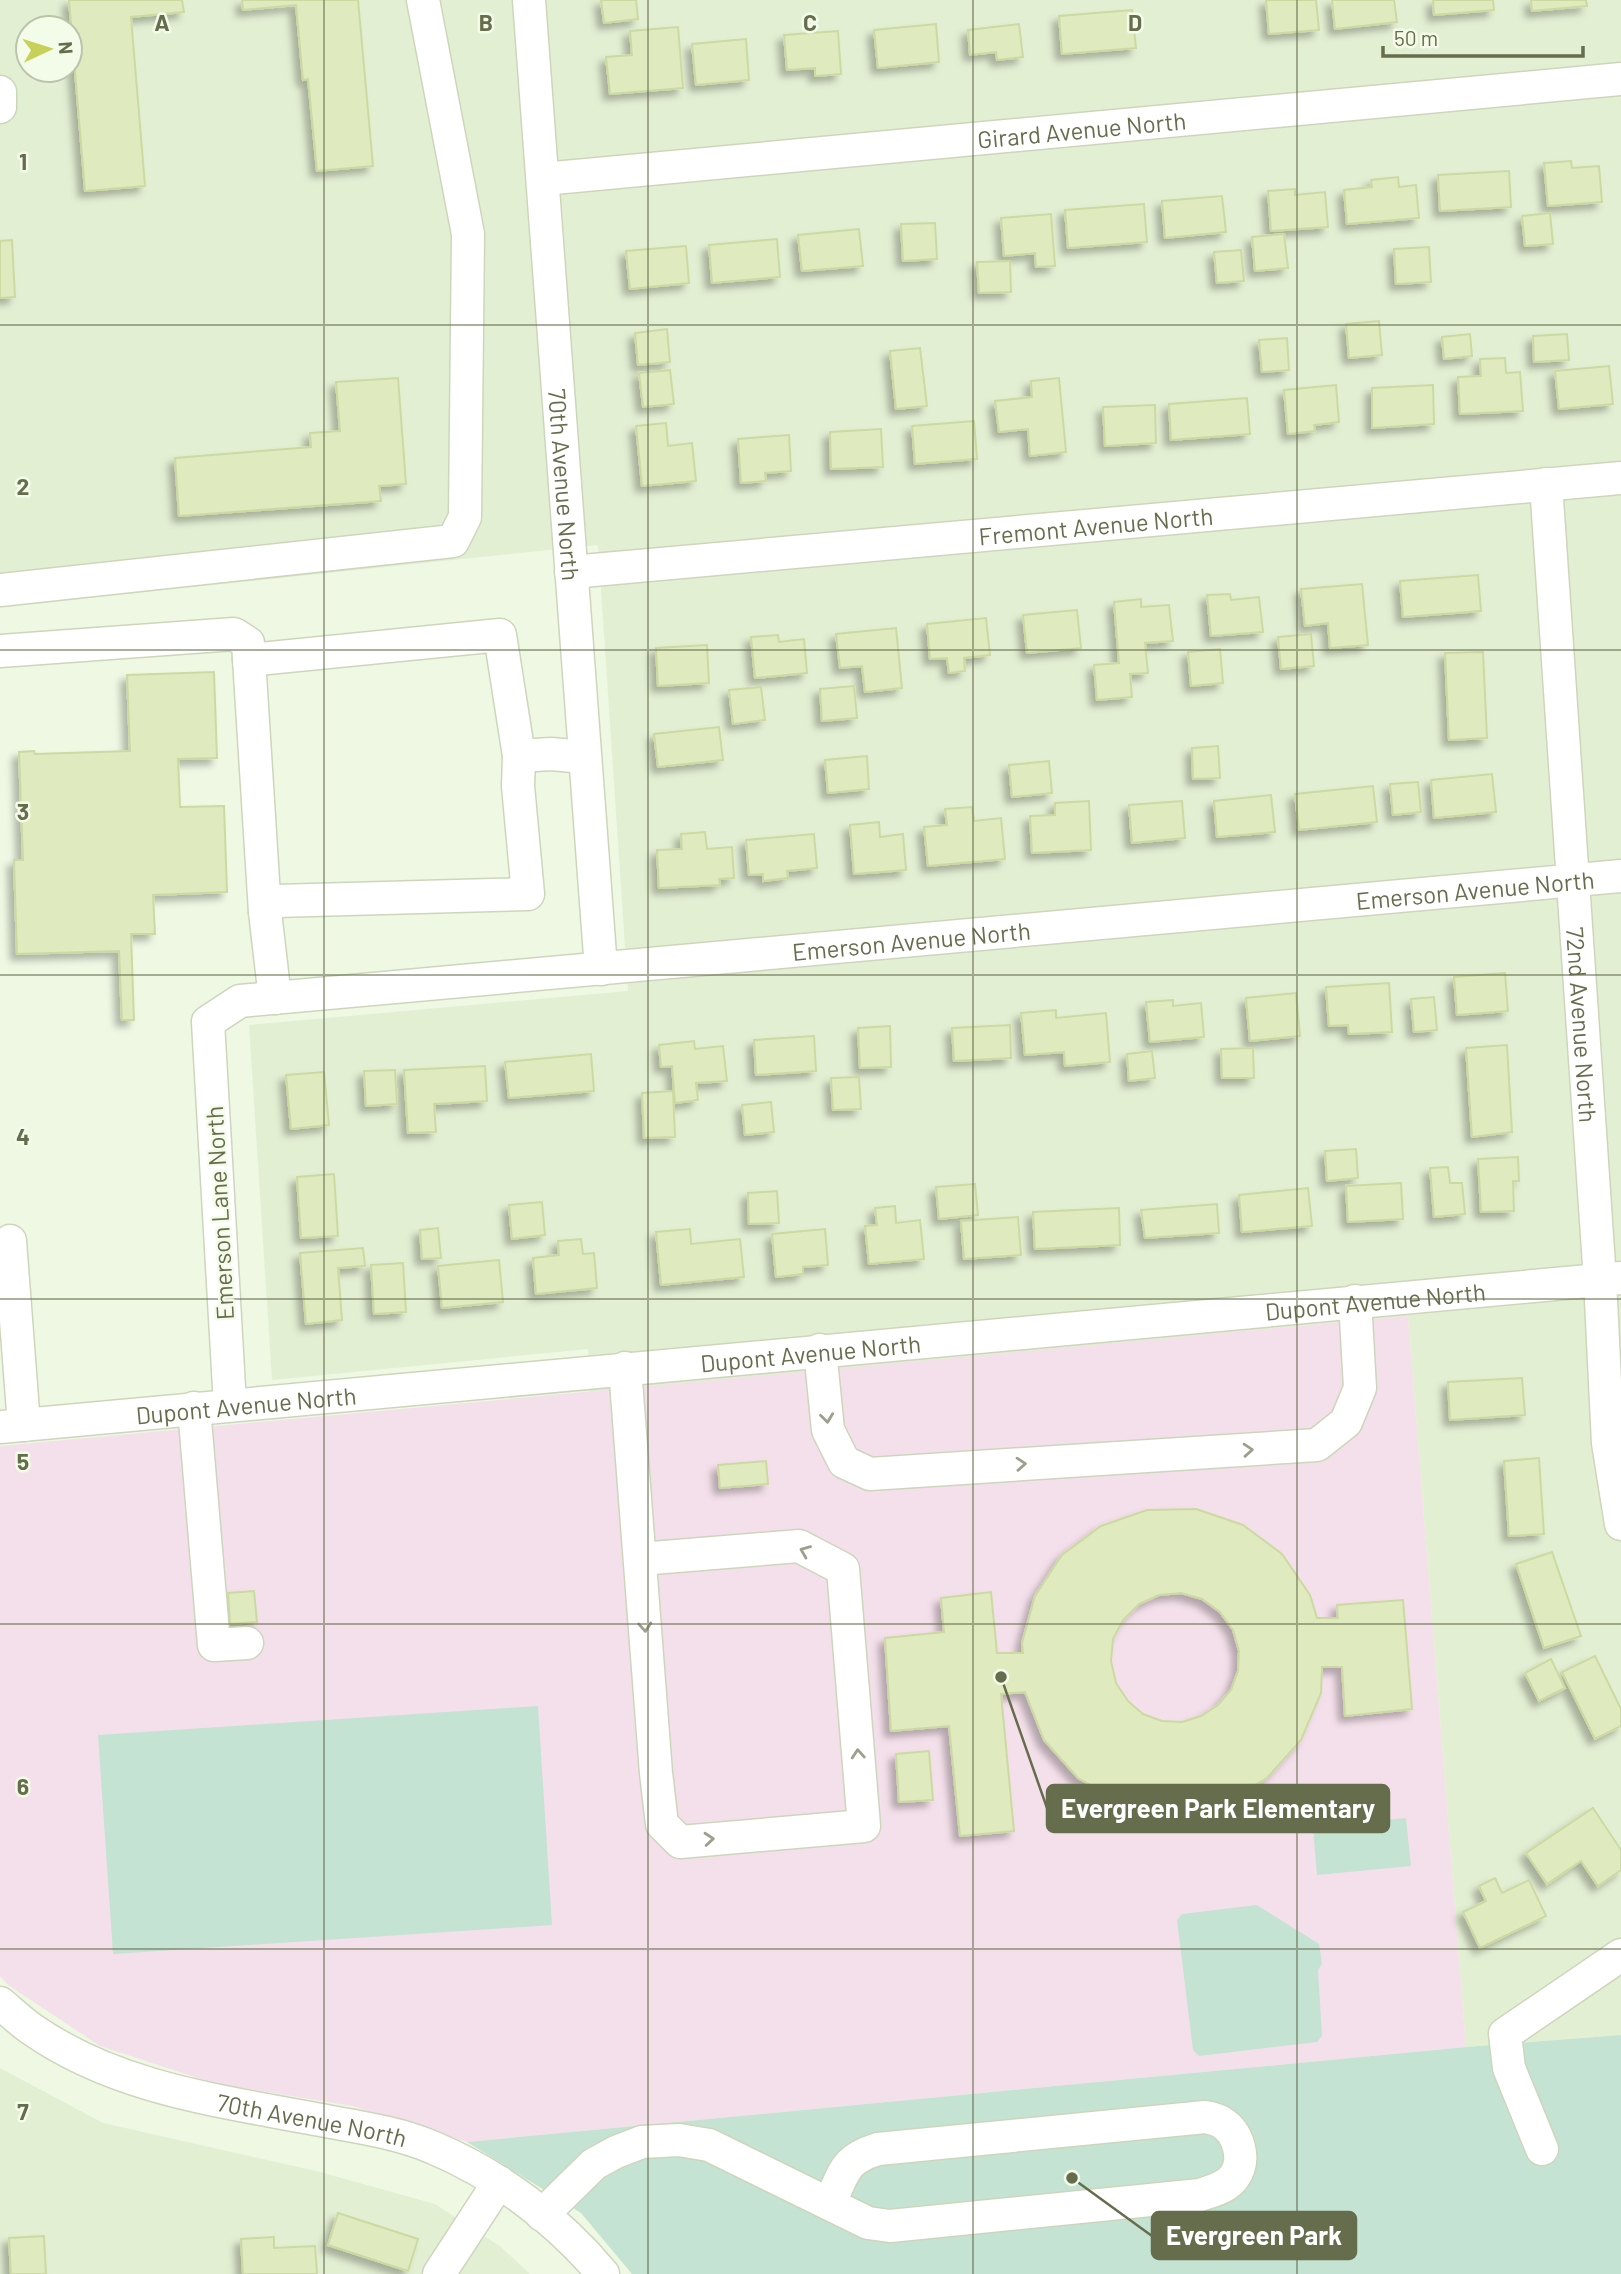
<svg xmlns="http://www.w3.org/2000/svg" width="1621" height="2274" font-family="Barlow,sans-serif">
  <defs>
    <filter id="shadow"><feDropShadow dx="-6" dy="6" stdDeviation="3.5" flood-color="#0004"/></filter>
  </defs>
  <rect width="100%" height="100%" fill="#eef8e3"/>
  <g fill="#e3efd3" fill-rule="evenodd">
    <path d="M 0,0 L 1621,0 L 1621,2035 L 1466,2047 L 1408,1316 L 590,1393 L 588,1349 L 272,1380 L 249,1025 L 628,991 L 598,545 L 0,607 ZM 28,28 L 70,28 L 70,70 L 28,70 Z"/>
    <path d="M 0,2068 L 103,2123 L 320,2172 L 435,2204 L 501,2247 L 530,2274 L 0,2274 Z"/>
  </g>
  <path fill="#f4e0ea" d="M 1408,1316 L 1466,2047 L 467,2142 L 352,2106 L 213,2083 L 100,2046 L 8,1985 L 0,1976 L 0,1446 Z"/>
  <g fill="#c4e3d3">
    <path d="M 538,1706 L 552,1925 L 113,1954 L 98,1735 Z"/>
    <path d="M 1406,1818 L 1411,1866 L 1317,1875 L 1313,1827 Z"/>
    <path d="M 1257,1905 L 1319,1944 L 1322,1964 L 1318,1970 L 1322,2036 L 1317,2042 L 1199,2056 L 1193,2050 L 1177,1920 L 1182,1914 Z"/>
    <path d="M 1621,2035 L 1621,2274 L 632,2274 L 581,2213 L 467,2142 L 1466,2047 Z"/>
  </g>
  <g fill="#dfeabf" stroke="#ccdaa2" stroke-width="2" fill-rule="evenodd" filter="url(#shadow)">
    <path d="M 69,0 L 182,0 L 184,12 L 131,17 L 145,186 L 85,191 Z"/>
    <path d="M 242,0 L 358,0 L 373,166 L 317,171 L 308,79 L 303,80 L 296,5 L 243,10 Z"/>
    <path d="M 601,0 L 636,0 L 638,19 L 604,23 Z"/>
    <path d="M 1266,0 L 1316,0 L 1319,30 L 1269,34 Z"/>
    <path d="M 1332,0 L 1394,0 L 1397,22 L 1335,29 Z"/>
    <path d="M 1433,0 L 1493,0 L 1494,10 L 1434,15 Z"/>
    <path d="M 1531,0 L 1586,0 L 1587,6 L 1532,11 Z"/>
    <path d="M 1132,10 L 1136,48 L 1062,54 L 1059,16 Z"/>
    <path d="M 936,24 L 939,62 L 878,68 L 874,30 Z"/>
    <path d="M 1019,24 L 1023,57 L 997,60 L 996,52 L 970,55 L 968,30 Z"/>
    <path d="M 678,27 L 683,88 L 610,94 L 606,57 L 632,55 L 630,31 Z"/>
    <path d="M 838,31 L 841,74 L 815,76 L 815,68 L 787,70 L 784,35 Z"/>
    <path d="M 746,39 L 749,80 L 696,85 L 692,44 Z"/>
    <path d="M 1571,161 L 1572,168 L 1599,166 L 1602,202 L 1548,206 L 1544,163 Z"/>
    <path d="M 1509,171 L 1511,207 L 1440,211 L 1438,175 Z"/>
    <path d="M 1398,177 L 1399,187 L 1416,185 L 1419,218 L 1347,224 L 1344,190 L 1372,187 L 1371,180 Z"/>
    <path d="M 1295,189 L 1295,195 L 1325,192 L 1328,227 L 1271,231 L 1268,191 Z"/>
    <path d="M 1222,196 L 1226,232 L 1165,238 L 1162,201 Z"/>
    <path d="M 1144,204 L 1147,242 L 1068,248 L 1065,210 Z"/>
    <path d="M 1550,213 L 1553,244 L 1525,246 L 1522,216 Z"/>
    <path d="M 1051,214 L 1055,266 L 1036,267 L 1035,253 L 1004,256 L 1001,218 Z"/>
    <path d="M 935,223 L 937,259 L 903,261 L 901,224 Z"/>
    <path d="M 859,229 L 863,266 L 802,271 L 798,235 Z"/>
    <path d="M 1284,234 L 1288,268 L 1255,271 L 1252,237 Z"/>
    <path d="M 777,239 L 780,277 L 712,283 L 709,245 Z"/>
    <path d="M 12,240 L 15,297 L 0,298 L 0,241 Z"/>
    <path d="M 686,246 L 689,283 L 630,289 L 626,251 Z"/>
    <path d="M 1429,247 L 1431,282 L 1396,284 L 1394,249 Z"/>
    <path d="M 1241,250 L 1244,281 L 1217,283 L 1214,252 Z"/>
    <path d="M 1010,261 L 1011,292 L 979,293 L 977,262 Z"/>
    <path d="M 1379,321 L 1382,355 L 1349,358 L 1346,324 Z"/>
    <path d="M 667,329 L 670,362 L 638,365 L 635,333 Z"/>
    <path d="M 1470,334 L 1472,356 L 1444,359 L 1442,337 Z"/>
    <path d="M 1567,334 L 1569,360 L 1534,362 L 1533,336 Z"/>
    <path d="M 1287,338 L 1289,370 L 1262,372 L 1259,340 Z"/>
    <path d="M 920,348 L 927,406 L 896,409 L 890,351 Z"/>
    <path d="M 1505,358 L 1506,373 L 1520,372 L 1523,411 L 1460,414 L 1458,377 L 1481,376 L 1480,359 Z"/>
    <path d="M 1609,366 L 1613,404 L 1559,409 L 1555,371 Z"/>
    <path d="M 670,370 L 674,404 L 643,407 L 639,373 Z"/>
    <path d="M 398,378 L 406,484 L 379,486 L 381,501 L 179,516 L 175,458 L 311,447 L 310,433 L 340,431 L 336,382 Z"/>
    <path d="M 1059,378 L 1066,452 L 1030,456 L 1028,429 L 999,432 L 995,401 L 1032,397 L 1031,381 Z"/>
    <path d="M 1336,385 L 1339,422 L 1314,425 L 1315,431 L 1288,434 L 1284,390 Z"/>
    <path d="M 1433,385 L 1434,424 L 1372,428 L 1372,388 Z"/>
    <path d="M 1247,398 L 1250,434 L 1171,440 L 1169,404 Z"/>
    <path d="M 1155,405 L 1156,443 L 1105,446 L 1103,407 Z"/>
    <path d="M 974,421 L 977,459 L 915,464 L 912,426 Z"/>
    <path d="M 666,423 L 668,446 L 692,443 L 696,481 L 642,486 L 636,426 Z"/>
    <path d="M 881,429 L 883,467 L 831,469 L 830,432 Z"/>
    <path d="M 789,435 L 791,471 L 765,473 L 766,481 L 741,483 L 738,439 Z"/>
    <path d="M 1478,575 L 1481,611 L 1403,617 L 1400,581 Z"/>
    <path d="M 1362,584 L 1368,645 L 1330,648 L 1328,623 L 1305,626 L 1301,589 Z"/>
    <path d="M 1230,594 L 1231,600 L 1259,597 L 1263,632 L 1211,636 L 1207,595 Z"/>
    <path d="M 1141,599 L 1141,607 L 1169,605 L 1173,641 L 1145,643 L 1148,673 L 1130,674 L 1132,697 L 1097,700 L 1094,665 L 1119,663 L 1114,602 Z"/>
    <path d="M 1077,610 L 1081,648 L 1027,653 L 1023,615 Z"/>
    <path d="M 986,618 L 990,655 L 964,658 L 965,671 L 949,673 L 947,658 L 930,659 L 927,624 Z"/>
    <path d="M 896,628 L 902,688 L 865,692 L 862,666 L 840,668 L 836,634 Z"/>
    <path d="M 1311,634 L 1314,666 L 1281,669 L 1278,637 Z"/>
    <path d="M 778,635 L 779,642 L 804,639 L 807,673 L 755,678 L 751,637 Z"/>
    <path d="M 707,645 L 709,683 L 658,686 L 656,648 Z"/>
    <path d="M 1220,649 L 1223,683 L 1191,686 L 1188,652 Z"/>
    <path d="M 1483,652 L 1487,738 L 1449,740 L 1445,653 Z"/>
    <path d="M 214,672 L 217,758 L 178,759 L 180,807 L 224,806 L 227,892 L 153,895 L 155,934 L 131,934 L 134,1020 L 122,1020 L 119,951 L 17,954 L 14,860 L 23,860 L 19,752 L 34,751 L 35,754 L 130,751 L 127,675 Z"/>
    <path d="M 854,686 L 857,718 L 822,721 L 820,689 Z"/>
    <path d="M 761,687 L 765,720 L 733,724 L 729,690 Z"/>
    <path d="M 719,727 L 723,760 L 658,767 L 654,734 Z"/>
    <path d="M 1218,746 L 1220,778 L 1193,779 L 1192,748 Z"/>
    <path d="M 867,756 L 869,789 L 828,793 L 825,760 Z"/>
    <path d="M 1049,761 L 1052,793 L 1012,797 L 1009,765 Z"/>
    <path d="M 1492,774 L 1496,812 L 1434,818 L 1431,780 Z"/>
    <path d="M 1418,782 L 1421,812 L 1393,815 L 1390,784 Z"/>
    <path d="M 1373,786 L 1377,822 L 1299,830 L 1295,794 Z"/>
    <path d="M 1271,795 L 1275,832 L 1217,837 L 1214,801 Z"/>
    <path d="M 1089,801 L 1091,850 L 1032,853 L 1030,816 L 1055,815 L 1055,803 Z"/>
    <path d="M 1182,801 L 1185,838 L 1132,843 L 1129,805 Z"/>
    <path d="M 972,807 L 974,821 L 1001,818 L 1005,859 L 928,866 L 924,827 L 947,825 L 945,809 Z"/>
    <path d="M 879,822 L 880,837 L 903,834 L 906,870 L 854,874 L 850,825 Z"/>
    <path d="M 705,832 L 707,849 L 732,847 L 734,878 L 719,879 L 720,885 L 659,888 L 657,850 L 682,849 L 681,834 Z"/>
    <path d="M 814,834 L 817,868 L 787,871 L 788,878 L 763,881 L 763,874 L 749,875 L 746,840 Z"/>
    <path d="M 1505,973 L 1508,1011 L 1457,1015 L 1454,977 Z"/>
    <path d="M 1389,983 L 1392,1032 L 1349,1034 L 1348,1025 L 1329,1026 L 1326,987 Z"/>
    <path d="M 1296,993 L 1300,1036 L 1250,1041 L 1246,998 Z"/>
    <path d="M 1434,997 L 1437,1030 L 1414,1032 L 1411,999 Z"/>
    <path d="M 1173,1000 L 1173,1006 L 1201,1003 L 1204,1037 L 1150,1042 L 1146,1002 Z"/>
    <path d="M 1056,1010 L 1056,1018 L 1106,1013 L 1110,1062 L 1065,1066 L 1064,1052 L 1025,1055 L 1021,1013 Z"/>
    <path d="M 1010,1025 L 1011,1058 L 954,1061 L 952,1028 Z"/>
    <path d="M 890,1026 L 891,1067 L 860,1068 L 858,1028 Z"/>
    <path d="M 814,1036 L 816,1071 L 756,1075 L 754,1040 Z"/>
    <path d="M 694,1041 L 695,1049 L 723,1046 L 727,1081 L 696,1083 L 698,1100 L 675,1103 L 672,1066 L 661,1067 L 659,1045 Z"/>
    <path d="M 1507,1045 L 1512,1132 L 1472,1137 L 1466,1048 Z"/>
    <path d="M 1253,1048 L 1254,1078 L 1222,1078 L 1221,1049 Z"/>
    <path d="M 1152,1051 L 1155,1078 L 1129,1081 L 1127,1054 Z"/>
    <path d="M 591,1054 L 594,1091 L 509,1098 L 505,1062 Z"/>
    <path d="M 485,1066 L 487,1101 L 434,1104 L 436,1132 L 408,1133 L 404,1070 Z"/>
    <path d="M 395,1070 L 397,1104 L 366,1106 L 364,1071 Z"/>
    <path d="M 324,1072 L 329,1125 L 291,1129 L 286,1075 Z"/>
    <path d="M 859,1077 L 861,1109 L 833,1110 L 831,1078 Z"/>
    <path d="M 673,1091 L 675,1137 L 644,1138 L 642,1093 Z"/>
    <path d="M 771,1102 L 774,1132 L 745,1135 L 742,1105 Z"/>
    <path d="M 1356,1149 L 1358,1178 L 1327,1181 L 1325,1151 Z"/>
    <path d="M 1518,1157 L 1519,1181 L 1513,1181 L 1514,1211 L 1481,1212 L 1478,1159 Z"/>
    <path d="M 1448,1167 L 1450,1183 L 1462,1183 L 1465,1214 L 1434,1217 L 1430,1168 Z"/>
    <path d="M 334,1174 L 338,1236 L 301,1238 L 297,1177 Z"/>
    <path d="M 1401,1183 L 1403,1219 L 1348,1222 L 1346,1186 Z"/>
    <path d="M 975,1184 L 978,1215 L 939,1219 L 936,1187 Z"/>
    <path d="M 1308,1188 L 1312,1226 L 1242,1232 L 1239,1195 Z"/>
    <path d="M 777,1191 L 779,1223 L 749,1224 L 748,1193 Z"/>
    <path d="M 542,1202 L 545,1235 L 512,1239 L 509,1205 Z"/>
    <path d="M 1217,1204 L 1219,1233 L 1145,1238 L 1141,1210 Z"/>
    <path d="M 895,1206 L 896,1223 L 920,1220 L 924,1259 L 869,1264 L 865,1226 L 877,1225 L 875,1208 Z"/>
    <path d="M 1119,1208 L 1120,1245 L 1035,1249 L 1033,1212 Z"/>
    <path d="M 1018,1217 L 1021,1255 L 964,1259 L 961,1221 Z"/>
    <path d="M 438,1228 L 441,1258 L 422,1259 L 420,1230 Z"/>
    <path d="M 690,1229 L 691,1244 L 740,1239 L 744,1277 L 661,1285 L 656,1232 Z"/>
    <path d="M 825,1229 L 828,1265 L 803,1267 L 803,1274 L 776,1277 L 772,1234 Z"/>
    <path d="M 581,1239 L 583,1254 L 594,1253 L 597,1288 L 536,1294 L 533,1258 L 559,1255 L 558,1241 Z"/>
    <path d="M 363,1248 L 365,1266 L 338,1268 L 342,1320 L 306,1324 L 300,1253 Z"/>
    <path d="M 499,1260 L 503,1302 L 442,1308 L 438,1266 Z"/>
    <path d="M 403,1263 L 406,1312 L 374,1314 L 371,1265 Z"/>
    <path d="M 1522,1378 L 1525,1415 L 1450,1420 L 1448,1382 Z"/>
    <path d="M 1539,1458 L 1544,1534 L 1509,1536 L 1504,1461 Z"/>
    <path d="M 766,1461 L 768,1484 L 720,1488 L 718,1465 Z"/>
    <path d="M 1196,1509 L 1243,1525 L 1282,1554 L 1310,1595 L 1317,1618 L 1338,1618 L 1337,1605 L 1403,1600 L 1412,1709 L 1345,1716 L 1342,1667 L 1322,1667 L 1321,1693 L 1301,1740 L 1267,1778 L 1223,1803 L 1173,1811 L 1122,1803 L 1078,1778 L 1044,1740 L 1025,1692 L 1001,1694 L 1014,1831 L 960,1836 L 949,1726 L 891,1731 L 885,1638 L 944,1632 L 941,1598 L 991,1592 L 997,1653 L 1023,1653 L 1022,1643 L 1035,1596 L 1062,1555 L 1101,1526 L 1147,1510 ZM 1181,1593 L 1202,1599 L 1220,1612 L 1233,1630 L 1239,1651 L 1238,1671 L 1231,1690 L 1218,1705 L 1201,1716 L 1182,1722 L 1162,1721 L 1143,1714 L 1128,1701 L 1116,1683 L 1111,1661 L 1113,1639 L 1123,1620 L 1139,1604 L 1159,1595 Z"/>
    <path d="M 1552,1552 L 1581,1636 L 1544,1648 L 1516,1564 Z"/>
    <path d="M 254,1591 L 257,1622 L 230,1624 L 228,1593 Z"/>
    <path d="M 1595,1656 L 1621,1709 L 1621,1726 L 1595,1739 L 1562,1672 Z"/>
    <path d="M 1551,1659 L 1565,1688 L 1539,1701 L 1525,1673 Z"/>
    <path d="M 929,1751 L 933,1800 L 899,1802 L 896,1754 Z"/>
    <path d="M 1593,1808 L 1621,1850 L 1621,1870 L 1598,1886 L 1581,1861 L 1547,1884 L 1526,1853 Z"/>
    <path d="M 1495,1878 L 1502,1893 L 1529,1880 L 1546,1916 L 1480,1948 L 1463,1912 L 1486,1901 L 1479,1886 Z"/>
    <path d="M 338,2213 L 418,2239 L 408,2271 L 328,2245 Z"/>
    <path d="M 44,2236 L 46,2274 L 11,2274 L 9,2238 Z"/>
    <path d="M 274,2237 L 274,2248 L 315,2246 L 317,2274 L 243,2274 L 241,2239 Z"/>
  </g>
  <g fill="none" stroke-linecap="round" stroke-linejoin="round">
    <g stroke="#cdd6bc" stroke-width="35">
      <g id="minor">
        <path id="s1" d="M 529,0 L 601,969"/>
        <path d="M 0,92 L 0,107"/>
        <path id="s2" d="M 543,179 L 1621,79"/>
        <path id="s3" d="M 1546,484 L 1600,1280 L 1608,1443 L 1621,1524"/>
        <path id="s4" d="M 571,572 L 1621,478"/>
        <path d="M 0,590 L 453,541 L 465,517 L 468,234 L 423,0"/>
        <path d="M 0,651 L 234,634 L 248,643 L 265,912 L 275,998"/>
        <path d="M 249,660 L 500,635 L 519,756 L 518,786 L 528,894 L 276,901 L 265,912"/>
        <path d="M 519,756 L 551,754 L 584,757"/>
        <path d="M 10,1241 L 24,1425"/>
        <path d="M 820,1350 L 828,1430 L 844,1462 L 870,1474 L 1317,1445 L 1346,1422 L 1360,1388 L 1355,1301"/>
        <path d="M 625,1368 L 656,1773 L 662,1824 L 680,1842 L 864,1826 L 843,1569 L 799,1546 L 640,1559"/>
        <path id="s5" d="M 230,1405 L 208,1022 L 240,1001 L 1621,876"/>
        <path d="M 194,1408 L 214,1645 L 247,1643"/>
        <path id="s6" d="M 0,1427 L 1621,1278"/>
        <path id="s7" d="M 0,2003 C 11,2012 21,2022 33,2030 C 115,2087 214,2100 310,2118 C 351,2126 395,2131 434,2148 C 498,2175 558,2220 603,2274"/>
        <path d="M 1542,2149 L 1509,2068 L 1505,2034 L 1621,1955"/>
        <path d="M 542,2215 L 594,2164 L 616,2152 L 642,2142 L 679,2140 L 709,2145 L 868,2223 L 890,2226 L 1200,2195 C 1212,2191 1226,2188 1234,2177 C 1247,2159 1238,2132 1221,2122 C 1216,2119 1210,2118 1205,2117 L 878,2149 C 842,2160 845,2173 829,2204"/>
        <path d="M 439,2274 L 499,2182"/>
      </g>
    </g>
    <use href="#minor" stroke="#fff" stroke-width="32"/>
  </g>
  <defs><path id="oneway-chevron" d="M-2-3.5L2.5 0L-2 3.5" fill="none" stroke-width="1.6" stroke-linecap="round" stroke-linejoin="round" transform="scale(1.75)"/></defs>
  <g stroke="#9ca08b">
    <use href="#oneway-chevron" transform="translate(827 1418) rotate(83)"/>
    <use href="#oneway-chevron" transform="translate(1248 1450) rotate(-4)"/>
    <use href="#oneway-chevron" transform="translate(1021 1464) rotate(-4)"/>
    <use href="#oneway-chevron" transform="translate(805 1551) rotate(-158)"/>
    <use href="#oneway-chevron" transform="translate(645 1627) rotate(86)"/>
    <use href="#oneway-chevron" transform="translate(858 1754) rotate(-94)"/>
    <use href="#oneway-chevron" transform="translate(709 1839) rotate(-5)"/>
  </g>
  <path fill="none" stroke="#666d4d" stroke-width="2" stroke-opacity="0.55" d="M 324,0 L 324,2274M 648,0 L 648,2274M 973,0 L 973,2274M 1297,0 L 1297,2274M 0,325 L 1621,325M 0,650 L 1621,650M 0,975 L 1621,975M 0,1299 L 1621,1299M 0,1624 L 1621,1624M 0,1949 L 1621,1949"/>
  <g text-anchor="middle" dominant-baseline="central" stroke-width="5" stroke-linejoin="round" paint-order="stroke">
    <g font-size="24" fill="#666d4d" stroke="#f3fce9">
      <text stroke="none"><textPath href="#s2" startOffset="541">Girard Avenue North</textPath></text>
      <text stroke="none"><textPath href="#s1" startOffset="486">70th Avenue North</textPath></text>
      <text stroke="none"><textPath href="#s4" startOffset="527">Fremont Avenue North</textPath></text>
      <text stroke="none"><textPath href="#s5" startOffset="1662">Emerson Avenue North</textPath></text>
      <text stroke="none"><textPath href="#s5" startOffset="1096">Emerson Avenue North</textPath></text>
      <text stroke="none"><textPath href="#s3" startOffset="542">72nd Avenue North</textPath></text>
      <text transform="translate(219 1213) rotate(-93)">Emerson Lane North</text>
      <text stroke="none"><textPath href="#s6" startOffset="1381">Dupont Avenue North</textPath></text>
      <text stroke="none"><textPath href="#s6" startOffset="814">Dupont Avenue North</textPath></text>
      <text stroke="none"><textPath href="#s6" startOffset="247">Dupont Avenue North</textPath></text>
      <text stroke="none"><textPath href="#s7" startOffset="338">70th Avenue North</textPath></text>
    </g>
  </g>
  <g font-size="23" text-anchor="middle" font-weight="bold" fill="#666d4d" stroke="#f3fce9" stroke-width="5" stroke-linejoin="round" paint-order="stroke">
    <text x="162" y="31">A</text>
    <text x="486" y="31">B</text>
    <text x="810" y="31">C</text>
    <text x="1135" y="31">D</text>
    <text x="23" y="170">1</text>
    <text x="23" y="495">2</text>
    <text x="23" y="820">3</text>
    <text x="23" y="1145">4</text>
    <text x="23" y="1470">5</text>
    <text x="23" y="1795">6</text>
    <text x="23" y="2120">7</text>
  </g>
  <path fill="none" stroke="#666d4d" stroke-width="2.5" d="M1001 1677L1047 1808M1072 2178L1152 2236"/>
  <g fill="#666d4d" stroke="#f3fce9" stroke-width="2.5">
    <circle cx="1001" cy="1677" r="7"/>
    <circle cx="1072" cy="2178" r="7"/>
  </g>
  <g fill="#666d4d" stroke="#666d4d" stroke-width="2.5">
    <rect x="1047" y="1785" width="342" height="47" rx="7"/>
    <rect x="1152" y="2212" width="204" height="47" rx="7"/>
  </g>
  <g font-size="26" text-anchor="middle" font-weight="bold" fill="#fff">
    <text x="1218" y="1818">Evergreen Park Elementary</text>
    <text x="1254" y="2245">Evergreen Park</text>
  </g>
  <g transform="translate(49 49) rotate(86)"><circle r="33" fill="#f3fce9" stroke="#bbc3ab" stroke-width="2"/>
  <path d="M0-5L12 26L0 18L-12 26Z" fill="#c7d159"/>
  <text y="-10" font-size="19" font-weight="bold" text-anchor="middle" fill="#666d4d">N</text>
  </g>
  <path d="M1383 46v10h200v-10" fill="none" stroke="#666d4d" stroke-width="3.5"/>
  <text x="1394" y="46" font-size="21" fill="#666d4d" stroke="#f3fce9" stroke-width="5" paint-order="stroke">50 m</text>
</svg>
